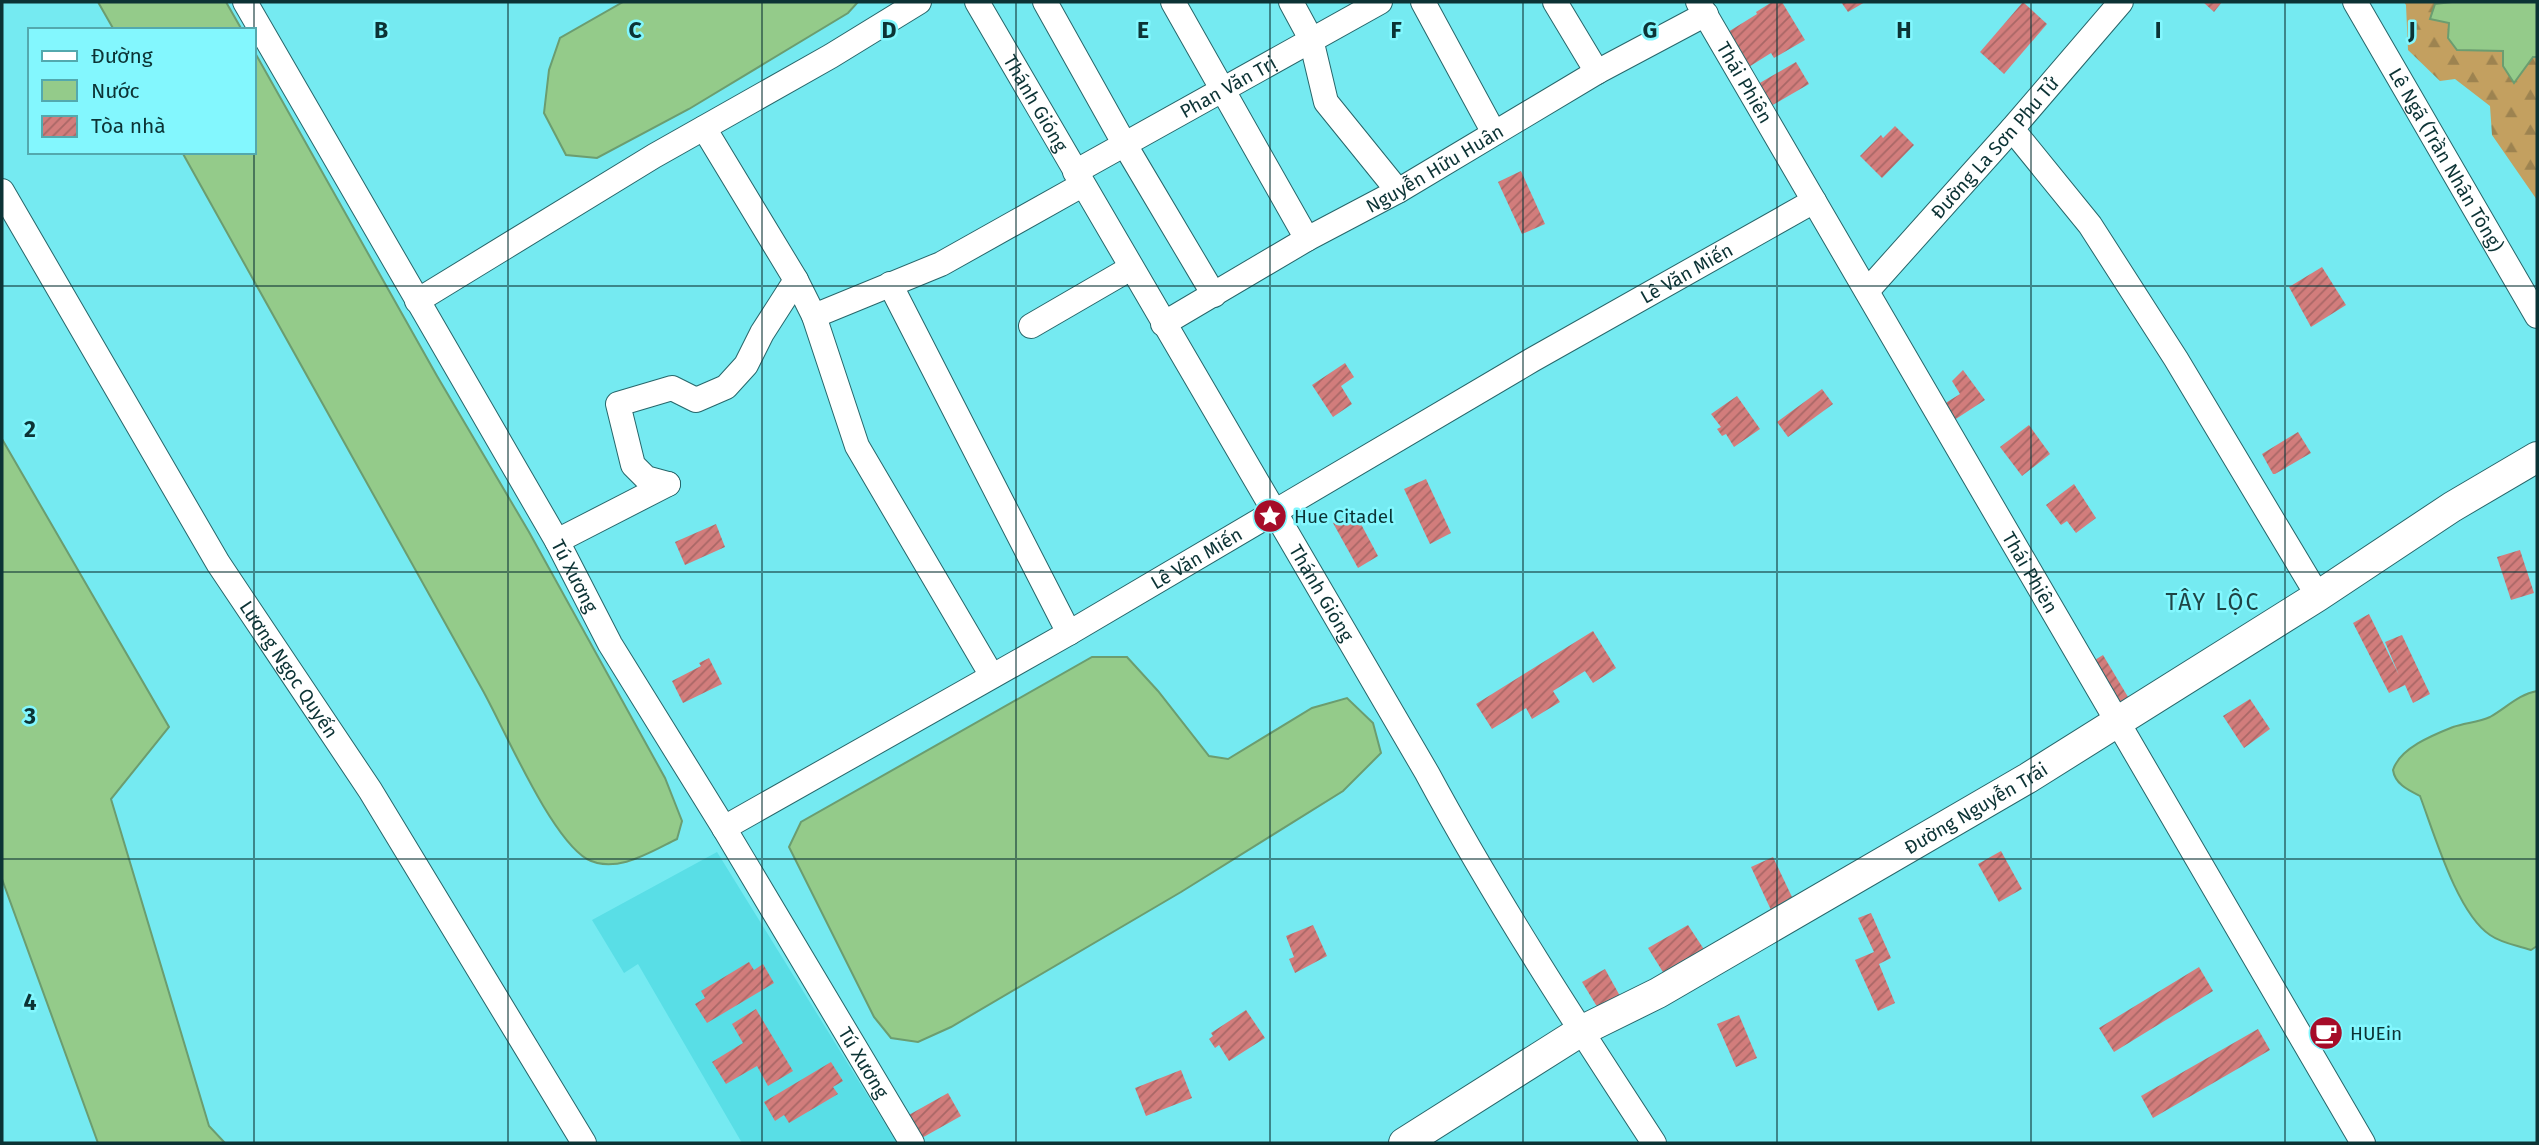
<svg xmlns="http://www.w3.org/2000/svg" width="2539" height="1145" font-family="'Fira Sans',sans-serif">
  <defs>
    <pattern id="forest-firs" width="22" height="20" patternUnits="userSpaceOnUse" patternTransform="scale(1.75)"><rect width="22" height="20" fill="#c3a060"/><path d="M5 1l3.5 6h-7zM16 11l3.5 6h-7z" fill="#9d8350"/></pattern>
    <pattern id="building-hatch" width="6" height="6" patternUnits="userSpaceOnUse" patternTransform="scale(1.75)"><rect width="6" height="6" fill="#d27d7c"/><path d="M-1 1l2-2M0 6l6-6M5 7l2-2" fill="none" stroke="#a96766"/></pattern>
  </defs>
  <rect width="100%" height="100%" fill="#75eaf1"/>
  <path fill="#59dee6" d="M 717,852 L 897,1143 L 742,1143 L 638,964 L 624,973 L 592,920 Z"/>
  <path fill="url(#forest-firs)" d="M 2404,2 L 2537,2 L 2537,200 L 2492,135 L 2490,106 L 2455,79 L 2440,81 L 2408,50 L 2406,5 Z"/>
  <g fill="#94cb8a" stroke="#6b9d70" stroke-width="2">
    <path d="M 98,2 L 226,2 L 242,30 L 114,30 Z"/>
    <path d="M 623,2 L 858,2 L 848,13 L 689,109 L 597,158 L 566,155 L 544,113 L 549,70 L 560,38 Z"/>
    <path d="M 2452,2 L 2537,2 L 2537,57 L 2533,57 L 2514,83 L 2503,66 L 2503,51 L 2457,50 L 2448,38 L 2449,23 L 2430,19 L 2435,4 Z"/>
    <path d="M 254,51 L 437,376 L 529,532 L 665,778 L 682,821 L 677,839 C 652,851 616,875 587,859 C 550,837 505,730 482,689 C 382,510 282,331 182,152 L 254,152 Z"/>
    <path d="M 2,439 L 169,727 L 111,799 L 209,1126 L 225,1143 L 98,1143 L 2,879 Z"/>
    <path d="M 1092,657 L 1127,657 L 1158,691 L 1209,756 L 1228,759 L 1312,708 L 1347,698 L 1373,723 L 1381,753 L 1343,791 L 1181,892 L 951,1027 L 918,1042 L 891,1038 L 874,1017 L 789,847 L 801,822 Z"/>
    <path d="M 2537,691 L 2537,946 L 2531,950 C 2517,945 2503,944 2490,935 C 2457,913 2434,833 2420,796 C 2408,790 2395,784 2393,770 C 2400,748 2433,735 2453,727 C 2465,723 2479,722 2490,717 C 2506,708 2519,694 2537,691 Z"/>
  </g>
  <g fill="url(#building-hatch)">
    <path d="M 1772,2 L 1782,2 L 1805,40 L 1774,58 L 1771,53 L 1744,70 L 1728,32 L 1757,14 L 1756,12 Z"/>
    <path d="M 1841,2 L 1865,2 L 1848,12 Z"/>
    <path d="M 2023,2 L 2047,24 L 2004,74 L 1980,52 Z"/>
    <path d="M 2203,2 L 2222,2 L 2214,12 Z"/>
    <path d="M 1796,62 L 1809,84 L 1771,106 L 1758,84 Z"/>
    <path d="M 1895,126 L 1914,145 L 1882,178 L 1860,156 L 1881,135 L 1883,138 Z"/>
    <path d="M 1521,171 L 1545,224 L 1522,234 L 1498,182 Z"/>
    <path d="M 2322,267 L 2346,305 L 2311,327 L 2289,287 Z"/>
    <path d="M 1345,363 L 1354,377 L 1341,386 L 1352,404 L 1333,417 L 1312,385 Z"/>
    <path d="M 1963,370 L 1985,400 L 1945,426 L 1936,409 L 1960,394 L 1952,381 Z"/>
    <path d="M 1822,389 L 1833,404 L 1788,437 L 1777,422 Z"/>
    <path d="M 1737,396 L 1760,429 L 1734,447 L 1726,434 L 1722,436 L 1717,429 L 1721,427 L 1711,414 Z"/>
    <path d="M 2029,425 L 2050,454 L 2022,476 L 2000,447 Z"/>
    <path d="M 2298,432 L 2311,453 L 2275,474 L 2273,474 L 2262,454 Z"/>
    <path d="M 1426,479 L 1451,533 L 1430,544 L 1404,489 Z"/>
    <path d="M 2074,484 L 2096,518 L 2076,533 L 2067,521 L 2061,525 L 2046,505 Z"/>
    <path d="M 1354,511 L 1378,556 L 1358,568 L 1333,523 Z"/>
    <path d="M 716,524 L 725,547 L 685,565 L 675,542 Z"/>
    <path d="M 2520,550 L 2534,593 L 2511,600 L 2497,557 Z"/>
    <path d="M 2369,614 L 2399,675 L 2385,642 L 2402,635 L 2430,694 L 2413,703 L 2405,685 L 2389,693 L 2353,623 Z"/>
    <path d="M 1593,631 L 1616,668 L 1593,683 L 1585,671 L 1553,691 L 1560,702 L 1532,719 L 1526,708 L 1492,729 L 1476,704 Z"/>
    <path d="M 2103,655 L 2134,707 L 2112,720 L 2080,669 Z"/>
    <path d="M 709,658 L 722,684 L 683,703 L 672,681 L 701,666 L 699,663 Z"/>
    <path d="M 2250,699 L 2270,729 L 2244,748 L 2223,716 Z"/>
    <path d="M 2001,851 L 2022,889 L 1999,902 L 1978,864 Z"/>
    <path d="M 1773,857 L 1792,897 L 1771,910 L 1751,867 Z"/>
    <path d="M 1871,913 L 1891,958 L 1879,964 L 1895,1003 L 1878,1011 L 1855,960 L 1874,952 L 1858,918 Z"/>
    <path d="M 1313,925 L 1327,956 L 1295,973 L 1289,959 L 1294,957 L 1286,936 Z"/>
    <path d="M 1688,925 L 1707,954 L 1666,977 L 1648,948 Z"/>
    <path d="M 749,962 L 754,970 L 763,964 L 774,983 L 707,1023 L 695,1004 L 705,998 L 701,991 Z"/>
    <path d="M 2199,967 L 2213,991 L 2114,1052 L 2099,1028 Z"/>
    <path d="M 1605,969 L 1625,1005 L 1604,1018 L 1582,982 Z"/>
    <path d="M 756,1009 L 793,1071 L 768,1086 L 757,1066 L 726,1084 L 712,1062 L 743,1043 L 732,1024 Z"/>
    <path d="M 1246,1010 L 1265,1038 L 1229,1061 L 1219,1045 L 1215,1048 L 1209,1039 L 1213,1036 L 1211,1033 Z"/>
    <path d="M 1739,1015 L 1757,1058 L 1736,1067 L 1717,1024 Z"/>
    <path d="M 2258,1029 L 2270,1050 L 2153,1118 L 2141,1096 Z"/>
    <path d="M 831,1062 L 843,1081 L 833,1087 L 838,1094 L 789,1123 L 784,1115 L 775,1121 L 764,1102 Z"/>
    <path d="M 1181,1070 L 1192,1098 L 1146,1116 L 1135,1088 Z"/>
    <path d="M 948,1093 L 961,1116 L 920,1139 L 907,1116 Z"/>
  </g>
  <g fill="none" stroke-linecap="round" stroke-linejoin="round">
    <g stroke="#27666a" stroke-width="26">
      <g id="minor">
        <path id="s1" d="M 245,2 L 557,541 L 610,644 L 724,828 L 912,1143"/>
        <path id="s2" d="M 977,2 L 1427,773 C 1496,901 1575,1022 1654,1143"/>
        <path d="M 1045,2 L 1125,145 L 1214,295"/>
        <path d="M 1173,2 L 1307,239"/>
        <path d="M 1291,2 L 1311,39 L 1326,102 L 1398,191"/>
        <path d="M 1423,2 L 1494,133"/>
        <path d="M 1555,2 L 1597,72"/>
        <path id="s3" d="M 1698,2 L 2363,1143"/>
        <path id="s4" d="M 2355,2 L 2537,316"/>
        <path d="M 704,128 L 796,280 L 814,316 L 857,446 L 992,676"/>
        <path d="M 2012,129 L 2090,225 L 2176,359 L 2318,596"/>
        <path id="s5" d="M 1075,172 L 1380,2"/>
        <path id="s6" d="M 2,191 L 218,563 L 370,790 L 584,1143"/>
        <path d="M 890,284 L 1069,633"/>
        <path id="s7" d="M 1867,291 L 2012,129 L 2121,2"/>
        <path d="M 417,301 L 654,156 L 831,56 L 919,2"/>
        <path d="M 814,316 L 941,264 L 1082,185"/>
        <path id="s8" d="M 1163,324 L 1307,239 L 1398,191 L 1597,72 L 1706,14"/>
        <path d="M 1031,326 L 1131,268"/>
        <path d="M 668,484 L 646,478 L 633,465 L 618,404 L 672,388 L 696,400 L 726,387 L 746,365 L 762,333 L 796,280"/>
        <path d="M 557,541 L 668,484"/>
        <path id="s9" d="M 724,828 L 1069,633 L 1532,360 L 1814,201"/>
      </g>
    </g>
    <g stroke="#27666a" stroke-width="32">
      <g id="major">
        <path id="s10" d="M 1404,1143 L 1581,1031 L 1658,993 L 2028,778 L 2318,596 L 2452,507 L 2537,457"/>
      </g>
    </g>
    <use href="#minor" stroke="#fff" stroke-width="24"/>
    <use href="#major" stroke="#fff" stroke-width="30"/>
  </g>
  <path fill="none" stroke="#0c3335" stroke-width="2" stroke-opacity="0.55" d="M 254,2 L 254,1143M 508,2 L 508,1143M 762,2 L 762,1143M 1016,2 L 1016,1143M 1270,2 L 1270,1143M 1523,2 L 1523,1143M 1777,2 L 1777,1143M 2031,2 L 2031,1143M 2285,2 L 2285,1143M 2,286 L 2537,286M 2,572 L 2537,572M 2,859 L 2537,859"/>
  <defs>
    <g id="sight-disc" transform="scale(1.75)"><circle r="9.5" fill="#a60c29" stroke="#83f7fe"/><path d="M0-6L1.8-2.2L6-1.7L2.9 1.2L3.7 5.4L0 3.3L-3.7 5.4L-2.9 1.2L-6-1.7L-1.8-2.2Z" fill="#fff"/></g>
    <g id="cafe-disc" transform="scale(1.75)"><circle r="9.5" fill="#a60c29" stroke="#83f7fe"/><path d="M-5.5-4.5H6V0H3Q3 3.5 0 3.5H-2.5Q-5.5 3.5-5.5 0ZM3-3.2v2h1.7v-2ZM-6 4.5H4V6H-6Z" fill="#fff"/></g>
  </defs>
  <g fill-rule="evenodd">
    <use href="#sight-disc" x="1270" y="516"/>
    <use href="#cafe-disc" x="2326" y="1033"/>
  </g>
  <g text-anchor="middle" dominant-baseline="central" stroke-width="5" stroke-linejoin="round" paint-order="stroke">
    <g font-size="19" fill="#0c3335" stroke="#83f7fe">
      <text stroke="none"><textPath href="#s3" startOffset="93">Thái Phiên</textPath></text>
      <text stroke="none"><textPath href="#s5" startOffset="175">Phan Văn Trị</textPath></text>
      <text stroke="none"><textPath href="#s2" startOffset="117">Thánh Gióng</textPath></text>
      <text stroke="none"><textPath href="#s7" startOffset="192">Đường La Sơn Phu Tử</textPath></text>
      <text stroke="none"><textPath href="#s4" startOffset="182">Lê Ngã (Trần Nhân Tông)</textPath></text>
      <text stroke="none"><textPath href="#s8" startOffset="313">Nguyễn Hữu Huân</textPath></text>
      <text stroke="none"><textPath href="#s9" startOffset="1111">Lê Văn Miến</textPath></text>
      <text stroke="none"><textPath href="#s9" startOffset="544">Lê Văn Miến</textPath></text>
      <text stroke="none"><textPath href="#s3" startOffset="660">Thái Phiên</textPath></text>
      <text stroke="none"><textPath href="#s1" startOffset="662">Tú Xương</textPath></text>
      <text stroke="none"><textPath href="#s2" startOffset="684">Thánh Gióng</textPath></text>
      <text stroke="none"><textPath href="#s6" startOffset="558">Lương Ngọc Quyến</textPath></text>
      <text stroke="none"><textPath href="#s10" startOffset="663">Đường Nguyễn Trãi</textPath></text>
      <text stroke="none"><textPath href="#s1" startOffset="1228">Tú Xương</textPath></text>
    </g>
    <g font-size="19" fill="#0c3335" stroke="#83f7fe" text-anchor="start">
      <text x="1294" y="516">Hue Citadel</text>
      <text x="2350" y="1033">HUEin</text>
    </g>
    <g font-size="23" letter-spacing="2" fill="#1f4446" stroke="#83f7fe">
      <text x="2213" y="602">TÂY LỘC</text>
    </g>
  </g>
  <g font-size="23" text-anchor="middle" font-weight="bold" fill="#0c3335" stroke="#83f7fe" stroke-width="5" stroke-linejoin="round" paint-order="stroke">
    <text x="381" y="38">B</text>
    <text x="635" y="38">C</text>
    <text x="889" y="38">D</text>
    <text x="1143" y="38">E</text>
    <text x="1396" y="38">F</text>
    <text x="1650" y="38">G</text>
    <text x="1904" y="38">H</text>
    <text x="2158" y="38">I</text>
    <text x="2412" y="38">J</text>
    <text x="30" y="437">2</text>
    <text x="30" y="724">3</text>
    <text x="30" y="1010">4</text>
  </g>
  <rect width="2539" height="1145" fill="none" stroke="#0c3335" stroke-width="7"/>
  <rect x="28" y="28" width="228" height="126" fill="#83f7fe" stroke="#53a9ae" stroke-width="2"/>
  <rect x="42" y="51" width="35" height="10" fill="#ffffff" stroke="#53a9ae" stroke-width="2"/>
  <text x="91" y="63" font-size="21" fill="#0c3335">Đường</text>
  <rect x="42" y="80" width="35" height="21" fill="#94cb8a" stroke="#53a9ae" stroke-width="2"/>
  <text x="91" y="98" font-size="21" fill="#0c3335">Nước</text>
  <rect x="42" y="116" width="35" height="21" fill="url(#building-hatch)" stroke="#53a9ae" stroke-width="2"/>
  <text x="91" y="133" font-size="21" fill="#0c3335">Tòa nhà</text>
</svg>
